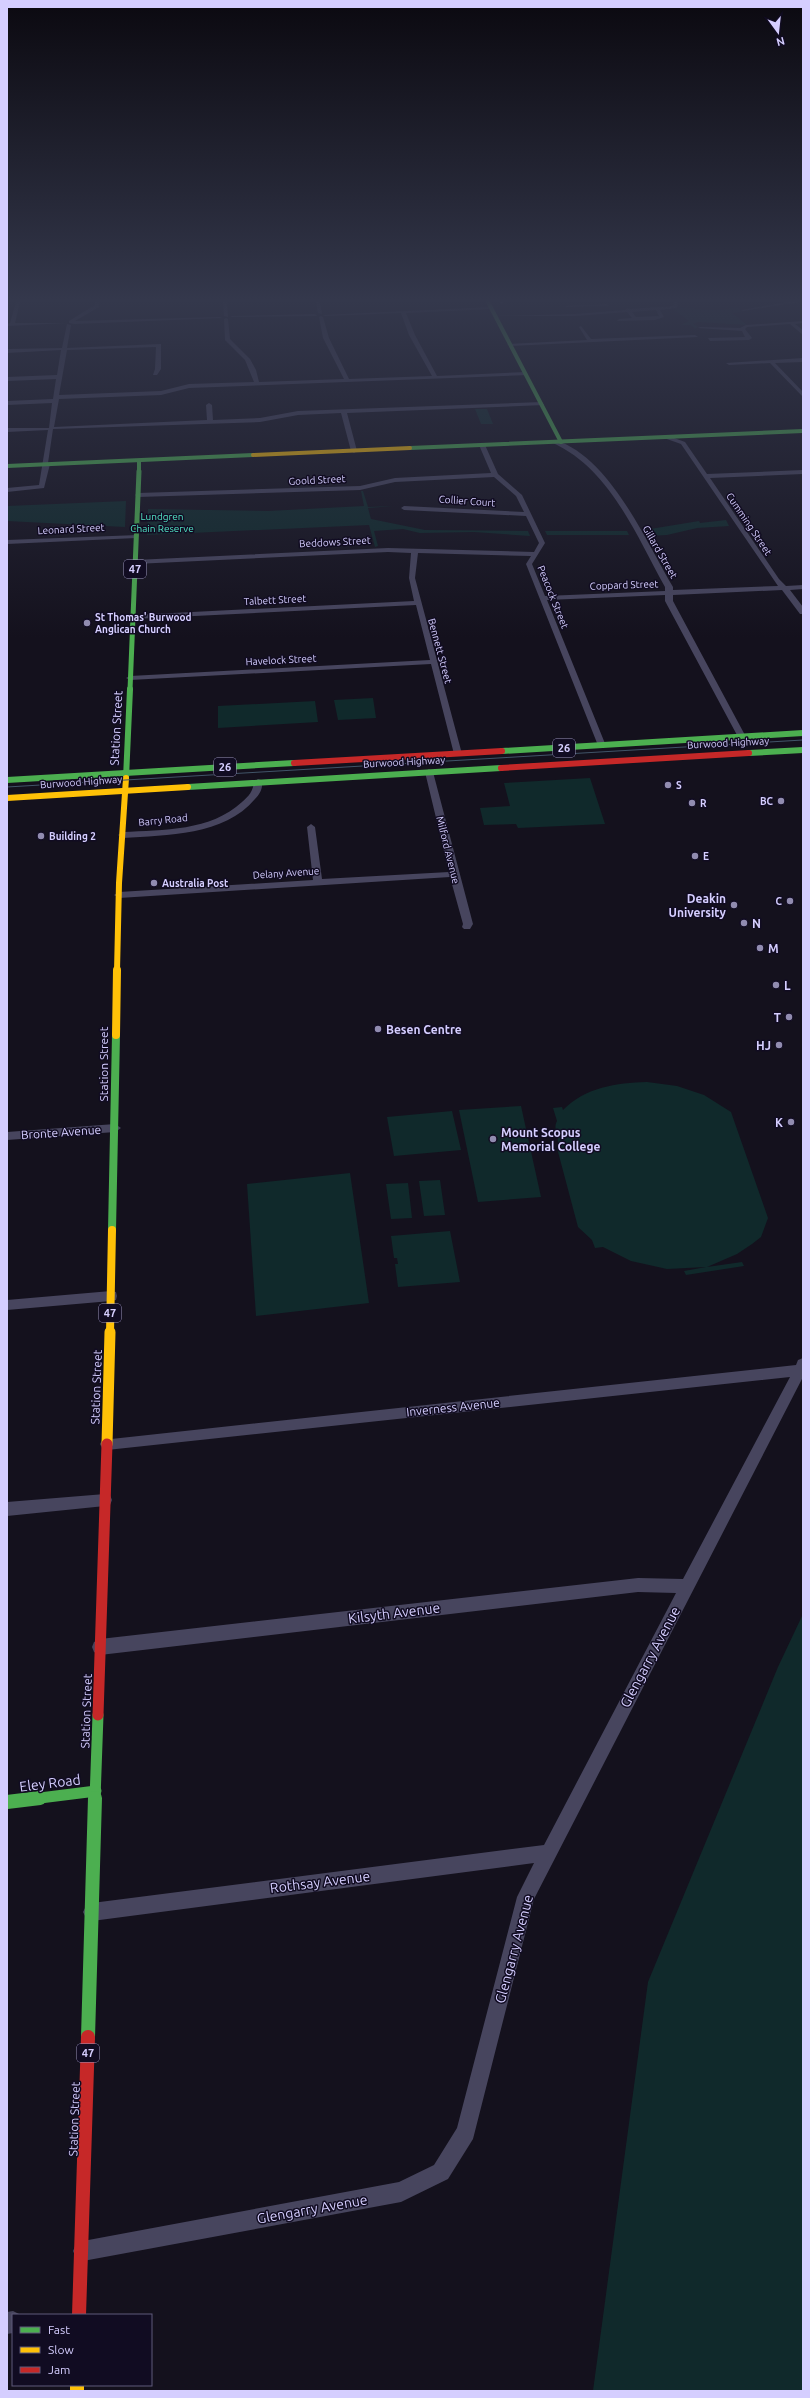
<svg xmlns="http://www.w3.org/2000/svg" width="810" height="2398" font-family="Ubuntu,sans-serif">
  <rect width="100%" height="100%" fill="#14111d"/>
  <g fill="#10292b">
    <path d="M 680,308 L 715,310 L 738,308 L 742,312 L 732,313 L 747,325 L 698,322 L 693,324 L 698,327 L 695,329 L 691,325 L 681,325 L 689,321 L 674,310 Z"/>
    <path d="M 475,409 L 487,409 L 493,424 L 481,424 Z"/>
    <path d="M 361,491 L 363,491 L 368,507 L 394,506 L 368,508 L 371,519 L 425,530 L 528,531 L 530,536 L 474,532 L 420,533 L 403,529 L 374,531 L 378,546 L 375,547 L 369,525 L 147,535 L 148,509 L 268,511 L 364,506 Z"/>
    <path d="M 126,501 L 125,527 L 7,521 L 7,506 Z"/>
    <path d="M 726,520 L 729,526 L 697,528 L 667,535 L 647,536 L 644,530 L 699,521 L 700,523 Z"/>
    <path d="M 545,531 L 627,531 L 629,535 L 547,535 Z"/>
    <path d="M 373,698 L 376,718 L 338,720 L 334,700 Z"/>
    <path d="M 315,701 L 318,722 L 218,728 L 218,706 Z"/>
    <path d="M 590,778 L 605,824 L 518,828 L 516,824 L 484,825 L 480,808 L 510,806 L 504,783 Z"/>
    <path d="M 647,1082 L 677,1086 L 704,1095 L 731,1112 L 768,1218 L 761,1237 L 752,1244 L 737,1254 L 707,1267 L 742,1262 L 744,1266 L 686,1275 L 684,1271 L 706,1267 L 667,1269 L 631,1261 L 603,1247 L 595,1248 L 592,1240 L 578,1227 L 557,1148 C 561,1138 552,1130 557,1121 L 553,1108 L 562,1107 L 563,1110 C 586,1087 616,1083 647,1082 Z"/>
    <path d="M 521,1106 L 541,1197 L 478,1202 L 459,1110 Z"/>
    <path d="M 452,1111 L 461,1150 L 394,1156 L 387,1117 Z"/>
    <path d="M 350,1173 L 369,1303 L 256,1316 L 247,1184 Z"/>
    <path d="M 440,1180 L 445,1215 L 424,1216 L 419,1181 Z"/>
    <path d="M 408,1183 L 412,1218 L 391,1219 L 386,1184 Z"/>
    <path d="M 450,1231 L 460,1282 L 398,1287 L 395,1264 L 398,1264 L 397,1258 L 394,1258 L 391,1236 Z"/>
    <path d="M 803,1614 L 803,2391 L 593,2391 L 648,1982 L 778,1667 Z"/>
  </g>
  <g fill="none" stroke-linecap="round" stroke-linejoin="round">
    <g fill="#47455e" fill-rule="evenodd">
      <path d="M 16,302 L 20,302 L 15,323 L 66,323 L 7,326 L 7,324 L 10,323 Z"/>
      <path d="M 95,302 L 99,302 L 99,307 L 75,321 L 220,317 L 222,318 L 74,324 L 69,323 L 69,321 L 95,305 Z"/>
      <path d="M 223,302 L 227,302 L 228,317 L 224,316 Z"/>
      <path d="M 316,302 L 320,302 L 322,314 L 318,313 Z"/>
      <path d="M 500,302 L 504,302 L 504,303 L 502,304 Z"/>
      <path d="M 674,302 L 678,302 L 677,308 L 660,310 L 664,317 L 655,320 L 617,321 L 619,319 L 632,318 L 627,312 L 575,316 L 494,316 L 575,314 L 625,310 L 627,308 L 630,309 L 673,306 ZM 656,310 L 659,316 L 636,317 L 632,312 Z"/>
      <path d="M 787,302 L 800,302 L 743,311 L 741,310 Z"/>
      <path d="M 607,304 L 609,306 L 564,307 L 566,306 Z"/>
      <path d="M 491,307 L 493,309 L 406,313 L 415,335 L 437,376 L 526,372 L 528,375 L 189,388 L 161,395 L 59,399 L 54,427 L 207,420 L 206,405 L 209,403 L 212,405 L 213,420 L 260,418 L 298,411 L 542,402 L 544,405 L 347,413 L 357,451 L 354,453 L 351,451 L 341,413 L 298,415 L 260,422 L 53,429 L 48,463 L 50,464 L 44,488 L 7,492 L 7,488 L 39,485 L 48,430 L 7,432 L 7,428 L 49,428 L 52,403 L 7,405 L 7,401 L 53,399 L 56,379 L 7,381 L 7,377 L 57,375 L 61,350 L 7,353 L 7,349 L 62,348 L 67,324 L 71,325 L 67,348 L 161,344 L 161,369 L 157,375 L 153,375 L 155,369 L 156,347 L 67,350 L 59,395 L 161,391 L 189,384 L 254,382 L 245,360 L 225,340 L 224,319 L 226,318 L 228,319 L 230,339 L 250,359 L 256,370 L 259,382 L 344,379 L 323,338 L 319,317 L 321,316 L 323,317 L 329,338 L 349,379 L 432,376 L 409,335 L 401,313 L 325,316 L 323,315 Z"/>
      <path d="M 315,314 L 317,316 L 230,317 L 232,316 Z"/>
      <path d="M 803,321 L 803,323 L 795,324 L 803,330 L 803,335 L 790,324 L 747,327 L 745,329 L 752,338 L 749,340 L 710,341 L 708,338 L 745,337 L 742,331 L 698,328 L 700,327 L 740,328 L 746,325 Z"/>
      <path d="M 581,326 L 591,339 L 695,335 L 698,337 L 510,346 L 507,344 L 587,340 L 579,327 Z"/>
      <path d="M 803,358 L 803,362 L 775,363 L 803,392 L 803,397 L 770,363 L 729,365 L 726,363 Z"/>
      <path d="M 666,435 L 685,442 L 707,474 L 803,470 L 803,474 L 710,478 L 779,579 L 786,586 L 803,585 L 803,589 L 790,590 L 803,607 L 803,614 L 800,614 L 782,590 L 673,595 L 673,601 L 746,737 L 745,739 L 738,737 L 665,601 L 665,595 L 547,600 L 606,746 L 599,748 L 526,564 L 531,556 L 418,553 L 415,578 L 462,754 L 461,756 L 454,754 L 431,664 L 130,680 L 126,678 L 130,676 L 430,660 L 416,605 L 133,619 L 129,617 L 133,615 L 414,601 L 409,578 L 411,553 L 388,552 L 135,564 L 132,562 L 135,560 L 388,548 L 534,552 L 539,543 L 526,516 L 404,510 L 401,508 L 404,506 L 524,512 L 516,496 L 494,477 L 395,482 L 360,490 L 138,497 L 135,495 L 138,493 L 360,486 L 395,478 L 491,473 L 479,445 L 482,443 L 485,445 L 498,474 L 522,495 L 545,543 L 532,564 L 545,596 L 665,591 L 665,587 C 636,535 610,469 553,443 L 555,440 C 610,457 645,540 673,587 L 673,590 L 778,586 L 681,444 L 664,438 Z"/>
      <path d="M 138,535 L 139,536 L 136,538 L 7,544 L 7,540 Z"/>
      <path d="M 429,769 L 433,772 L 473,924 L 470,929 L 464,929 L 462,927 L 463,924 L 450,877 L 119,898 L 114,895 L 119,892 L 313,880 L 307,827 L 311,824 L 315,827 L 322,879 L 449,872 L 425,772 Z"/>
      <path d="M 258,779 L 261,780 C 264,787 260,794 255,799 C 224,836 167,835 123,838 L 118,835 L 123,832 C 163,830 211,831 242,802 C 249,796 253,791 254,782 Z"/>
      <path d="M 115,1124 L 121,1128 L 115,1132 L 7,1140 L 7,1132 Z"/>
      <path d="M 111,1291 L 116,1292 L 117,1296 L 116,1300 L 111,1301 L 7,1310 L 7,1300 Z"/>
      <path d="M 803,1358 L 803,1377 L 534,1899 L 473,2139 L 448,2179 L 401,2202 L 83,2261 L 76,2258 L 73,2251 L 76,2244 L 83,2241 L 399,2182 L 434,2165 L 457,2128 L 517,1897 L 534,1863 L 92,1921 L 86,1918 L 83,1912 L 86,1906 L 92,1903 L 544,1845 L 676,1593 L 638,1592 L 100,1655 L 94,1652 L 92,1647 L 94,1642 L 100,1639 L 638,1578 L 683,1579 L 790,1377 L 107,1450 L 102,1448 L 100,1444 L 102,1440 L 796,1365 L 798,1360 Z"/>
      <path d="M 105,1494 L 110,1495 L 112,1500 L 110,1505 L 105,1506 L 7,1516 L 7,1502 Z"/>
      <path d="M 13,2311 L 21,2315 L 13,2315 L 13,2333 L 7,2334 L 7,2312 Z"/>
    </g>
    <g stroke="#4caf50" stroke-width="4">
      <path d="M 488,302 L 561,442"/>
      <path d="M 410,448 L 803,431"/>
      <path d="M 7,466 L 253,455"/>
      <path d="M 139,472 L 139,461"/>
    </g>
    <path stroke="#4caf50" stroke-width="5" d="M 130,690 L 139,471"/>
    <g stroke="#4caf50" stroke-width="6">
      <path d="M 502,751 L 803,733"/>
      <path d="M 749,753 L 803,750"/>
      <path d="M 126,778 L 130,689"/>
      <path d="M 7,780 L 294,763"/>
      <path d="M 188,787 L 501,768"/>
    </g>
    <path stroke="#4caf50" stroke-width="8" d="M 112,1230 L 116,1035"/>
    <g stroke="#4caf50" stroke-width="11">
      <path d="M 32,1799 L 96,1791"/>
      <path d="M 95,1799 L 98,1715"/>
    </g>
    <g stroke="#4caf50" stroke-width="14">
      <path d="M 7,1802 L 40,1798"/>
      <path d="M 88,2037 L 95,1798"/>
    </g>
    <path stroke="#ffc107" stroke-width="4" d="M 253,455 L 410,448"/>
    <g stroke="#ffc107" stroke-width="6">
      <path d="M 7,798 L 188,787"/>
      <path d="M 117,971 L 119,883 L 126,778"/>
    </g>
    <g stroke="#ffc107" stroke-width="8">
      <path d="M 116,1035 L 117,970"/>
      <path d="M 110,1333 L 112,1230"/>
    </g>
    <path stroke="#ffc107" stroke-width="11" d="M 107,1444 L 110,1332"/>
    <path stroke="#ffc107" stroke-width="14" d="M 77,2385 L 77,2391"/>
    <g stroke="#c62828" stroke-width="6">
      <path d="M 294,763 L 502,751"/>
      <path d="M 501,768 L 749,753"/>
    </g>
    <path stroke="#c62828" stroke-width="11" d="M 98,1715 L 107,1444"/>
    <path stroke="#c62828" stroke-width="14" d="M 79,2315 L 88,2037"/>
    <path stroke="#415468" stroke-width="1" d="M 7,787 L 803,740"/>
  </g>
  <linearGradient id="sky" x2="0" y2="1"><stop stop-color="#0b0910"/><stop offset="0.47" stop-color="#34384c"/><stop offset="1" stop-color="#34384c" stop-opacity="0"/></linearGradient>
  <rect width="810" height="638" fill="url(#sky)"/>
  <g fill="#918cb0" stroke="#110c22" stroke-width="1.5">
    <circle cx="87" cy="623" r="4"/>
    <circle cx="668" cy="785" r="4"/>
    <circle cx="781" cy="801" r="4"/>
    <circle cx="692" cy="803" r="4"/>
    <circle cx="41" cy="836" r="4"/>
    <circle cx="695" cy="856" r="4"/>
    <circle cx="154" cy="883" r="4"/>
    <circle cx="790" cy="901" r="4"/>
    <circle cx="734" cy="905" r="4"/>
    <circle cx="744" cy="923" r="4"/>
    <circle cx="760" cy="948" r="4"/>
    <circle cx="776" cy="985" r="4"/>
    <circle cx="789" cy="1017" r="4"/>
    <circle cx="378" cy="1029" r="4"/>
    <circle cx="779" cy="1045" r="4"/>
    <circle cx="791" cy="1122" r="4"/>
    <circle cx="493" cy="1139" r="4"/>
  </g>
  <g text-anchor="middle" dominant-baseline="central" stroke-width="3" stroke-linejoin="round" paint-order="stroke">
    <g font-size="10" fill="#d5ceff" stroke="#110c22">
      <text transform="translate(317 480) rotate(-3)">Goold Street</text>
      <text transform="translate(467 501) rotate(4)">Collier Court</text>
      <text transform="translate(749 524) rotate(56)">Cumming Street</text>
      <text transform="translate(71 529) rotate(-3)">Leonard Street</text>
      <text transform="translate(335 542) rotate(-3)">Beddows Street</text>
      <text transform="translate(660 552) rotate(60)">Gillard Street</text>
      <text transform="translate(624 585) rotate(-2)">Coppard Street</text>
      <text transform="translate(553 597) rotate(68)">Peacock Street</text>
      <text transform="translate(275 600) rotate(-3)">Talbett Street</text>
      <text transform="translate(440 651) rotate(75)">Bennett Street</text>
      <text transform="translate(281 660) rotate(-3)">Havelock Street</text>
      <text transform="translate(728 743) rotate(-3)">Burwood Highway</text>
      <text transform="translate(404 762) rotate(-3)">Burwood Highway</text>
      <text transform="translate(81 782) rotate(-4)">Burwood Highway</text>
      <text transform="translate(163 820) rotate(-6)">Barry Road</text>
      <text transform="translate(448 850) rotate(76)">Milford Avenue</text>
      <text transform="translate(286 873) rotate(-4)">Delany Avenue</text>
    </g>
    <g font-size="10" fill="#53e6c6" stroke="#110c22">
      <text x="162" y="516">Lundgren<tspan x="162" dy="12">Chain Reserve</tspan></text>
    </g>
    <g font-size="10" font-weight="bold" fill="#d5ceff" stroke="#110c22" text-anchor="start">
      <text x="95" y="617">St Thomas' Burwood<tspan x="95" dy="12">Anglican Church</tspan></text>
      <text x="676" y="785">S</text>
      <text x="773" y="801" text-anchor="end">BC</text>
      <text x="700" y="803">R</text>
      <text x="49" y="836">Building 2</text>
      <text x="703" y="856">E</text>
      <text x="162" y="883">Australia Post</text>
      <text x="782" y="901" text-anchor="end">C</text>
    </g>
    <g fill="#110c22" stroke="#9a94bd" stroke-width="1">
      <rect x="124" y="560" width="22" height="18" rx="3"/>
      <rect x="553" y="739" width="22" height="18" rx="3"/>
      <rect x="214" y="758" width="22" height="18" rx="3"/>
      <rect x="99" y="1304" width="22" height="18" rx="3"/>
      <rect x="77" y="2044" width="22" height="18" rx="3"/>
    </g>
    <g font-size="11" font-weight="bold" fill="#d5ceff">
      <text x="135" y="569">47</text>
      <text x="564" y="748">26</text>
      <text x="225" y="767">26</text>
      <text x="110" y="1313">47</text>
      <text x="88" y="2053">47</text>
    </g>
    <g font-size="12" fill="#d5ceff" stroke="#110c22">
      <text transform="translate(116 728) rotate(-87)">Station Street</text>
      <text transform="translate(103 1064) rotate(-90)">Station Street</text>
      <text transform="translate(61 1132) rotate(-4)">Bronte Avenue</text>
      <text transform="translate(96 1387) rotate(-88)">Station Street</text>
      <text transform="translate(453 1407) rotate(-6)">Inverness Avenue</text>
      <text transform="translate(86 1711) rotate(-88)">Station Street</text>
      <text transform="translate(74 2119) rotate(-88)">Station Street</text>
    </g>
    <g font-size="12" font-weight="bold" fill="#d5ceff" stroke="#110c22" text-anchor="start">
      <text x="726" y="898" text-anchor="end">Deakin<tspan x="726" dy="14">University</tspan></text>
      <text x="752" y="923">N</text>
      <text x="768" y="948">M</text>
      <text x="784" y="985">L</text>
      <text x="781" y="1017" text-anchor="end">T</text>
      <text x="386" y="1029">Besen Centre</text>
      <text x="771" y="1045" text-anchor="end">HJ</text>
      <text x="783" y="1122" text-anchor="end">K</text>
      <text x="501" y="1132">Mount Scopus<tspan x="501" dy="14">Memorial College</tspan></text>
    </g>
    <g font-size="14" fill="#d5ceff" stroke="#110c22">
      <text transform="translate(394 1613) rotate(-7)">Kilsyth Avenue</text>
      <text transform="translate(650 1657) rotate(-62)">Glengarry Avenue</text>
      <text transform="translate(50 1783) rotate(-7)">Eley Road</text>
      <text transform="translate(320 1882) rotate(-7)">Rothsay Avenue</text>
      <text transform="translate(514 1949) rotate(-75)">Glengarry Avenue</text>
      <text transform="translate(312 2209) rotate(-10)">Glengarry Avenue</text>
    </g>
  </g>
  <rect width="810" height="2398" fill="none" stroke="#d5ceff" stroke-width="16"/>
  <rect x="12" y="2314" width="140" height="72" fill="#110c22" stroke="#5f5a7a"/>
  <rect x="20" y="2327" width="20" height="6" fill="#4caf50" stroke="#5f5a7a"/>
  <text x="48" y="2334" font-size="12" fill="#d5ceff">Fast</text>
  <rect x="20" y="2347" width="20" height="6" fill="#ffc107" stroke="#5f5a7a"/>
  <text x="48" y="2354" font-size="12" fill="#d5ceff">Slow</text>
  <rect x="20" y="2367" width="20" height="6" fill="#c62828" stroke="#5f5a7a"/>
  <text x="48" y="2374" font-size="12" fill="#d5ceff">Jam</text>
  <g transform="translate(778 32) rotate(165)" stroke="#110c22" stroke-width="3" paint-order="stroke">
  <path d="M0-3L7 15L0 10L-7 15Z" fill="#d5ceff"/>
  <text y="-6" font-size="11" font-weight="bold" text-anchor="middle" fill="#d5ceff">N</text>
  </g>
</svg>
